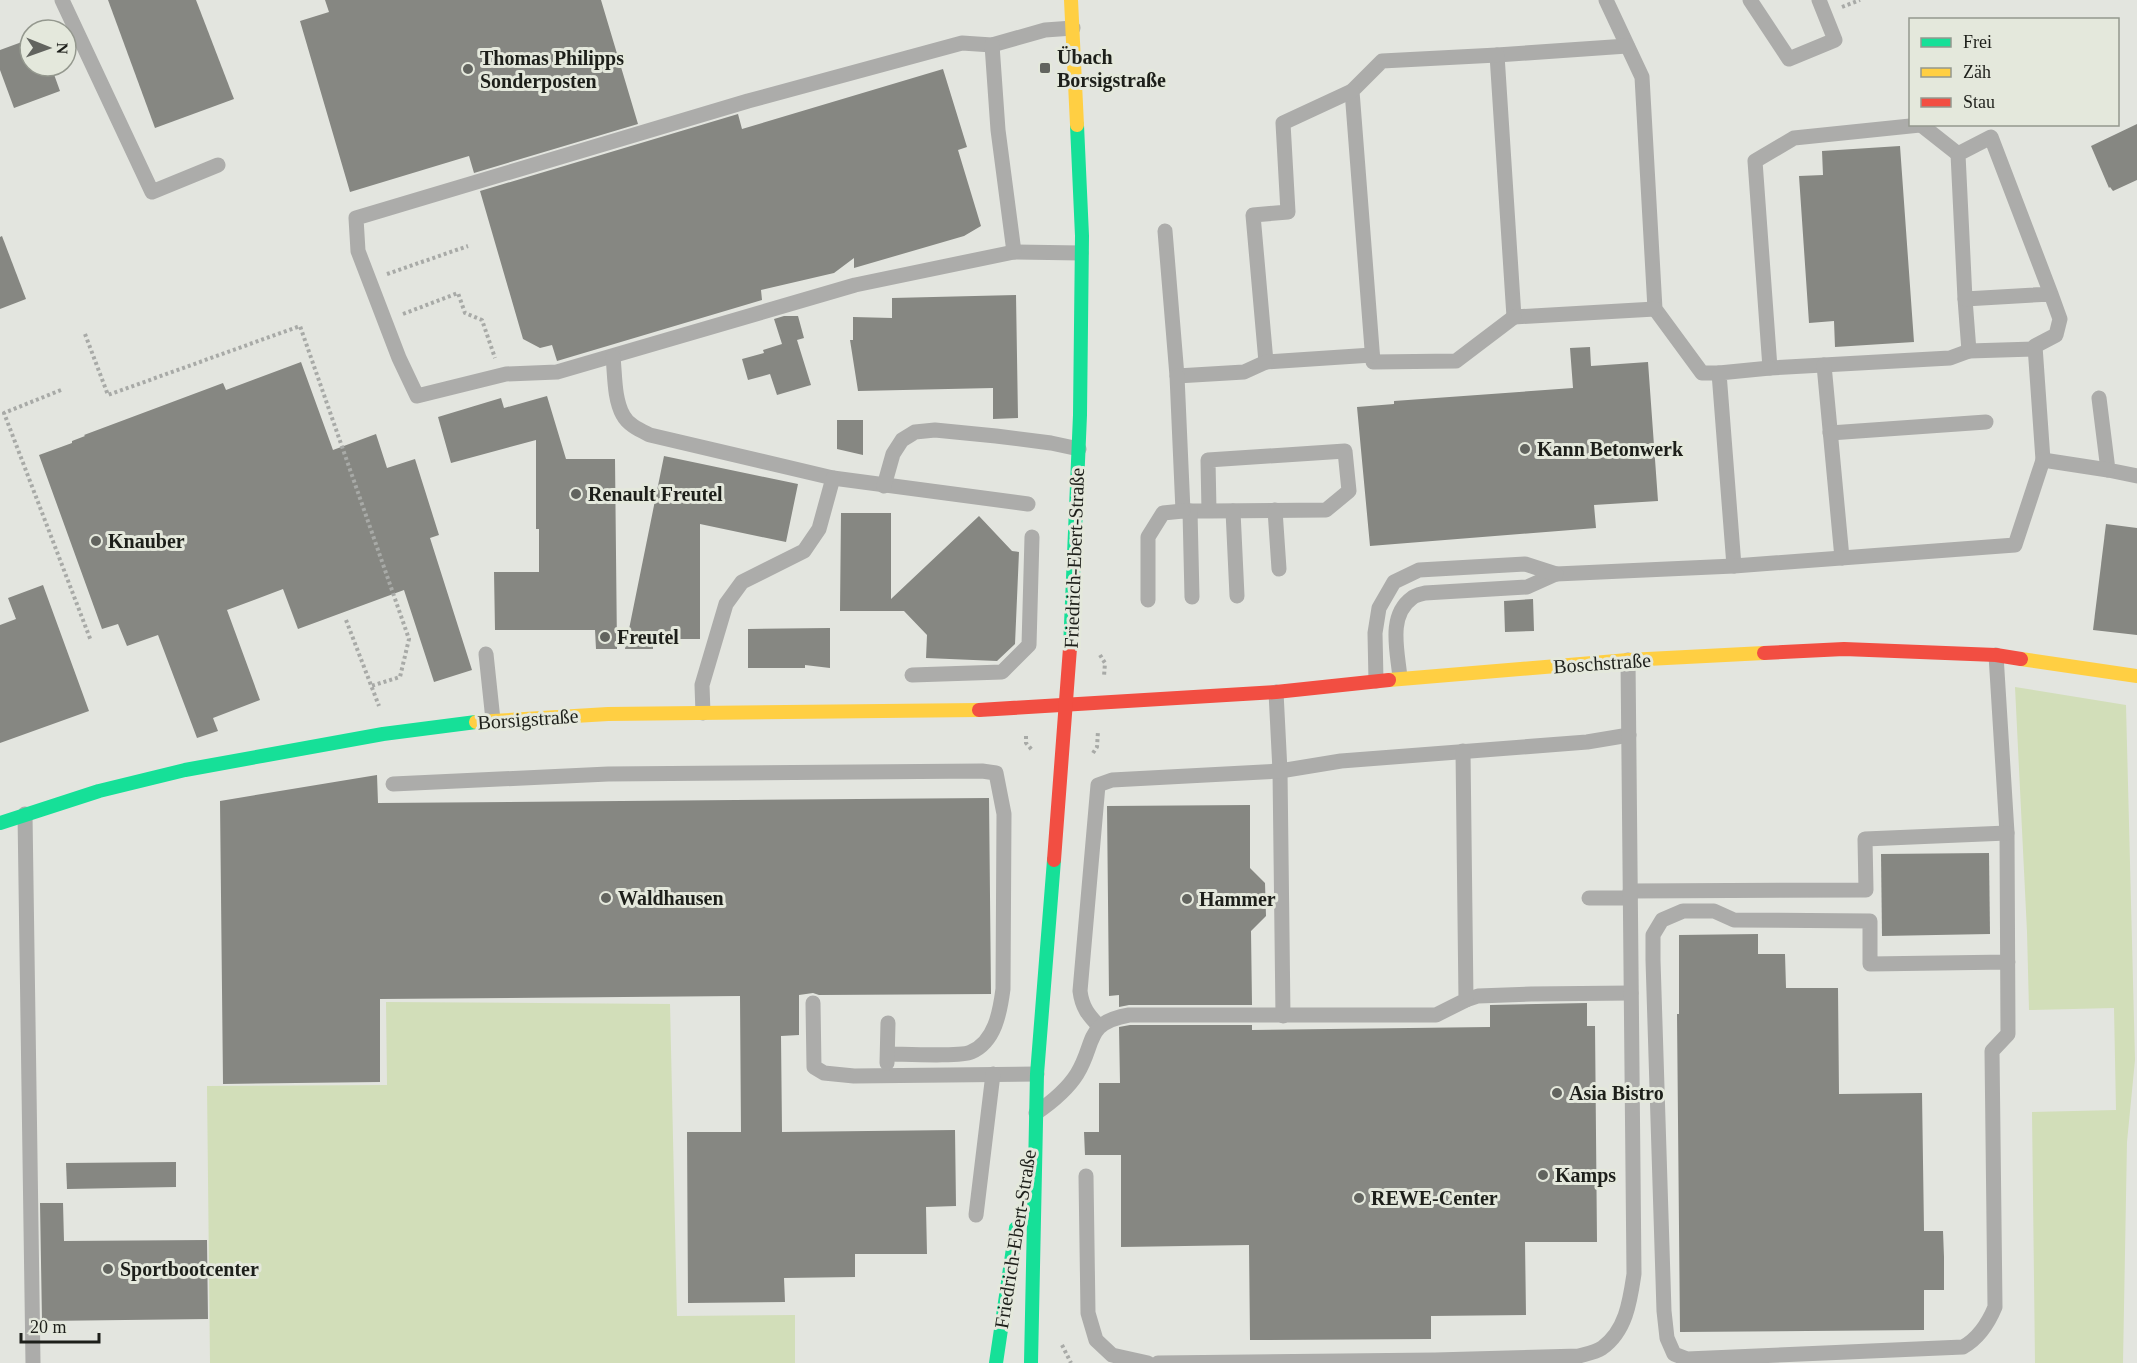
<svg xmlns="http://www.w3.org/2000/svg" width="2137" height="1363" font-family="'Times New Roman',serif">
  <rect width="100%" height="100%" fill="#e3e5df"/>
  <g fill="#d2deb9">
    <path d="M 2015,687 L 2126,705 L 2135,1060 L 2127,1142 L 2123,1363 L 2035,1363 L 2032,1112 L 2116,1110 L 2114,1008 L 2029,1010 L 2027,932 Z"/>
    <path d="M 386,1002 L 670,1004 L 677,1316 L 795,1315 L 795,1363 L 210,1363 L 207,1086 L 387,1085 Z"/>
  </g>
  <g fill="#868782">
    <path d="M 108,0 L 196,0 L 234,99 L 155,128 Z"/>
    <path d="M 325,0 L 601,0 L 638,124 L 474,173 L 469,156 L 350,192 L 300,21 L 329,12 Z"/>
    <path d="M 30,39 L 30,66 L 51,66 L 60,91 L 14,108 L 0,70 L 0,50 Z"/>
    <path d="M 943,69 L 967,147 L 958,150 L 981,226 L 964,236 L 854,268 L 854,258 L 834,273 L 761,290 L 762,300 L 557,361 L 552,345 L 540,348 L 523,339 L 480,191 L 738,114 L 742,129 Z"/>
    <path d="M 2137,124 L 2137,180 L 2113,191 L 2110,187 L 2109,188 L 2091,146 Z"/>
    <path d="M 1900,146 L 1914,342 L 1835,347 L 1834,321 L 1809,323 L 1799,176 L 1823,175 L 1822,151 Z"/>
    <path d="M 2,236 L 26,299 L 0,309 L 0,237 Z"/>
    <path d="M 1016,295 L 1018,418 L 993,419 L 993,388 L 858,391 L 850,340 L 853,340 L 853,317 L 892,318 L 892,298 Z"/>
    <path d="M 784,316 L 798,316 L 804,338 L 797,340 L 811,385 L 777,395 L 770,374 L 748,380 L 742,359 L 764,353 L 763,350 L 782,344 L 774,319 Z"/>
    <path d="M 1590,347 L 1591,366 L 1648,362 L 1658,501 L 1594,505 L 1596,528 L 1370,546 L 1357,407 L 1394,404 L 1394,401 L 1573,388 L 1570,348 Z"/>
    <path d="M 301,362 L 333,450 L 376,434 L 387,468 L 415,459 L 439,535 L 430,538 L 472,670 L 434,682 L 404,590 L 298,629 L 283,589 L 227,610 L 260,700 L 213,718 L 218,731 L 197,738 L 158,635 L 127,646 L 118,624 L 102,629 L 39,455 L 72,443 L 72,441 L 85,436 L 84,435 L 223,383 L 226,390 Z"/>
    <path d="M 547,396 L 566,459 L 615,459 L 617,649 L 596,649 L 595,630 L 495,630 L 494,572 L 539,572 L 539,529 L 536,529 L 536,440 L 451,463 L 438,417 L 501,398 L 504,408 Z"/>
    <path d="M 837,420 L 863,420 L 863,455 L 837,449 Z"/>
    <path d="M 664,456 L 798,484 L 786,542 L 700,524 L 700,639 L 653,639 L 653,649 L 625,649 Z"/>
    <path d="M 841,513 L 891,513 L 891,599 L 979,516 L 1012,551 L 1019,552 L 1015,644 L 997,661 L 926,658 L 927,635 L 904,611 L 840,611 Z"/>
    <path d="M 2106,524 L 2137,528 L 2137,635 L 2093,630 Z"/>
    <path d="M 43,585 L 89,711 L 0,743 L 0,625 L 16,619 L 8,598 Z"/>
    <path d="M 1533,599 L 1534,631 L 1505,632 L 1504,601 Z"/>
    <path d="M 830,628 L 830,668 L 805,665 L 805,668 L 748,668 L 748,629 Z"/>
    <path d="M 377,775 L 378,803 L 989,798 L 991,994 L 819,995 L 813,993 L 799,995 L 799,1035 L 781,1036 L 782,1132 L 955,1130 L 956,1206 L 926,1207 L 927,1254 L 855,1254 L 855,1277 L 784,1278 L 785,1302 L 688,1303 L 687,1132 L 741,1132 L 740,996 L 380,999 L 380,1082 L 223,1084 L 220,801 Z"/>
    <path d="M 1250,805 L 1250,868 L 1265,883 L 1266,916 L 1251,931 L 1252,1005 L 1129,1005 L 1119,1007 L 1119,995 L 1109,996 L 1107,806 Z"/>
    <path d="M 1989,853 L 1990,934 L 1882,936 L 1881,854 Z"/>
    <path d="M 1758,934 L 1758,954 L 1785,954 L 1786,988 L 1838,988 L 1839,1094 L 1922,1093 L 1924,1231 L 1943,1231 L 1944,1257 L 1944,1290 L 1924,1290 L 1924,1330 L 1680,1332 L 1677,1014 L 1679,1014 L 1679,935 Z"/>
    <path d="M 1587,1003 L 1587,1026 L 1595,1026 L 1597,1242 L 1525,1242 L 1526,1315 L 1431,1316 L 1431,1339 L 1250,1340 L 1249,1245 L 1121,1247 L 1121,1155 L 1085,1155 L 1084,1132 L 1099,1132 L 1099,1083 L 1120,1083 L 1119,1027 L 1130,1025 L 1252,1025 L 1252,1030 L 1490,1027 L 1490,1005 Z"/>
    <path d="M 176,1162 L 176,1187 L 67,1189 L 66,1163 Z"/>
    <path d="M 40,1203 L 63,1203 L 64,1241 L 207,1240 L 208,1319 L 42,1321 Z"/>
  </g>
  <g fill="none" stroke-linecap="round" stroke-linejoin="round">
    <g stroke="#a8aaa7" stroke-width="4" stroke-dasharray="3 3" stroke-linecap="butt">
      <path d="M 1842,7 L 1860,0"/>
      <path d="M 387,274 L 468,246"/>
      <path d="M 403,314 L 458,293 L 465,313 L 482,320 L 495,358"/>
      <path d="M 85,334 L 108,395 L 300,326 L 409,639 L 400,677 L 371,686"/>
      <path d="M 61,390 L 4,413 L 91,641"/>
      <path d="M 346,620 L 379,706"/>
      <path d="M 1100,655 L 1105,663 L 1104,676"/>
      <path d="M 1026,736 L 1026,743 L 1032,750"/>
      <path d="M 1093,753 L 1097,747 L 1098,731"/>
      <path d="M 1062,1345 L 1071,1363"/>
    </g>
    <g stroke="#acacaa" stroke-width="15">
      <path d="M 62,0 L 152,192 L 218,165"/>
      <path d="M 1606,0 L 1642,77 L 1655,309 L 1702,373 L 1719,373"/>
      <path d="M 1750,0 L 1789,59 L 1835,40 L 1819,0"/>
      <path d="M 1073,28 L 1045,30 L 992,45 L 962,43 L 748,101 L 356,218 L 358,251 L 399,358 L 417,396 L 506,374 L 557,372 L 855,285 L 1014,252 L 1081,253"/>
      <path d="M 992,45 L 998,130 L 1014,252"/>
      <path d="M 1627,46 L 1497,55 L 1514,317 L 1655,309"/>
      <path d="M 1497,55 L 1382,61 L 1352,91 L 1373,362 L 1456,361 L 1514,317"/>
      <path d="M 1352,91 L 1283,123 L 1288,212 L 1253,215 L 1266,362 L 1372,355"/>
      <path d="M 1920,124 L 1958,154"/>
      <path d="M 1920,125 L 1794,138 L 1755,161 L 1770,368 L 1950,358 L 1969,351"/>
      <path d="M 1165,231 L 1177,376 L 1244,372 L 1266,362"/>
      <path d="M 1965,299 L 1969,351 L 2035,349"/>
      <path d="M 613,357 C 615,375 614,399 623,415 C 628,425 640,430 650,435 L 833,478 L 1028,504"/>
      <path d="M 1824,365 L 1842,558"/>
      <path d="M 1177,376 L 1183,511 L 1209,511 L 1208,460 L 1345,451 L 1349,491 L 1326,510 L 1209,511"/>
      <path d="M 2099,398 L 2108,470 L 2137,476"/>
      <path d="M 1830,433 L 1986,422"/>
      <path d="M 2043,460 L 2035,346 L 2056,335 L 2060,319 L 2051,294 L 1991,137 L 1958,154 L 1965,299 L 2051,294"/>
      <path d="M 884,486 L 893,454 L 902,440 L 915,432 L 935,430 L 996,436 L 1051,443 L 1079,449"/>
      <path d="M 1275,510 L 1279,569"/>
      <path d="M 1190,511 L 1192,597"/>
      <path d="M 1233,511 L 1237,596"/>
      <path d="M 1734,566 L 1719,373 L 1770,368"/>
      <path d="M 1148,600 L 1148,537 L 1163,513 L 1183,511"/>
      <path d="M 486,654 L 493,720"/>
      <path d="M 1996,655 L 2007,833 L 2008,1034 L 1992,1051 L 1995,1307 C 1988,1324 1979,1338 1963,1347 L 1687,1359 L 1674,1354 L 1667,1338 L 1664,1311 L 1653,960 L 1653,935 L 1662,920 L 1683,911 L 1714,911 L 1734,920 L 1870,921 L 1870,964 L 2008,962"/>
      <path d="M 912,675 L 1002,672 L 1029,645 L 1032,537"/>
      <path d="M 1400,678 C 1398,653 1387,616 1412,598 C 1415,595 1421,594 1425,593 L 1527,587 L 1556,574 L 1734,566 L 2015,545 L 2043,460 L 2108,470"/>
      <path d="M 1376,681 L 1375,633 L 1379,608 L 1394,582 L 1419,570 L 1525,564 L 1556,574"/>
      <path d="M 1276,692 L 1280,771 L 1283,1016"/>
      <path d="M 703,713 L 702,685 L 726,604 L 742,582 L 804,551 L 819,529 L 833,478"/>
      <path d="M 393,784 L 608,774 L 982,771 L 996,773 L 1004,814 L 1003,989 C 1000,1012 995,1042 971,1052 C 961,1057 902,1054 888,1054"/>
      <path d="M 25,814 L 33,1363"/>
      <path d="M 1630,891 L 1866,890 L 1865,839 L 2007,833"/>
      <path d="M 1589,898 L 1630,898"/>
      <path d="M 1466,1000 L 1478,996 L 1531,994 L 1631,993"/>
      <path d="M 813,1003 L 814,1067 L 824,1073 L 854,1076 L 1037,1074"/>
      <path d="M 1099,1026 C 1088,1015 1082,1007 1080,991 L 1098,785 L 1112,780 L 1280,771 L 1341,761 L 1587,742 L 1629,735"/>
      <path d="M 887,1063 L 888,1023"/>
      <path d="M 1036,1113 C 1052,1102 1067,1090 1077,1074 C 1096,1043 1084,1023 1129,1015 L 1436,1015 L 1466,1000 L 1463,751"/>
      <path d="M 1086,1176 L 1088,1313 L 1096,1340 L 1112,1355 L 1148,1363"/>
      <path d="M 976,1215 L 993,1074"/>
      <path d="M 1158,1363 L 1435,1360 L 1579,1356 C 1586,1354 1596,1352 1602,1348 C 1626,1331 1630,1301 1634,1274 L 1628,660"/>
    </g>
    <g stroke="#16e098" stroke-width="14">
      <path d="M 1070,648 L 1080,415 L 1082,236 L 1077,125"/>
      <path d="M 0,823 L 99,791 L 185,770 L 383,734 L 476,722"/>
      <path d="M 996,1363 L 1016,1228"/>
      <path d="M 1031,1363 L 1037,1074 L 1054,860"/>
    </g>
    <g stroke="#ffcf43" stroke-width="14">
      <path d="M 1071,0 L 1077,125"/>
      <path d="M 2021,659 L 2137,676"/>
      <path d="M 1389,680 L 1628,660 L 1764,653"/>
      <path d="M 476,722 L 608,714 L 979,710"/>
    </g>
    <g stroke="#f24e42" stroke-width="14">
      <path d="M 1764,653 L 1844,649 L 1996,655 L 2021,659"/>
      <path d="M 979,710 L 1276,692 L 1389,680"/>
      <path d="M 1054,860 L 1070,648"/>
    </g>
  </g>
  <g fill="#62645f" stroke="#e4e8dc" stroke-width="2">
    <rect x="1039" y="62" width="12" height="12" rx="3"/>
    <circle cx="468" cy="69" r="6"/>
    <circle cx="1525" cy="449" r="6"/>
    <circle cx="576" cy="494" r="6"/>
    <circle cx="96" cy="541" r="6"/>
    <circle cx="605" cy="637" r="6"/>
    <circle cx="606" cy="898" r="6"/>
    <circle cx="1187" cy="899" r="6"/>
    <circle cx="1557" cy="1093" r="6"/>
    <circle cx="1543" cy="1175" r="6"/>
    <circle cx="1359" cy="1198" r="6"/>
    <circle cx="108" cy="1269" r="6"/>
  </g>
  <g text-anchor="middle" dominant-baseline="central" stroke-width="6" stroke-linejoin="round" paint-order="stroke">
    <g font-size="20" font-weight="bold" fill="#1d1f1a" stroke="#e4e8dc" text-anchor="start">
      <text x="1057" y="57">Übach<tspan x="1057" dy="23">Borsigstraße</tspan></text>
      <text x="480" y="58">Thomas Philipps<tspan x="480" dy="23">Sonderposten</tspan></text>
      <text x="1537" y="449">Kann Betonwerk</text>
      <text x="588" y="494">Renault Freutel</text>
      <text x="108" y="541">Knauber</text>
      <text x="617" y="637">Freutel</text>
      <text x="618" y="898">Waldhausen</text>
      <text x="1199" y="899">Hammer</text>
      <text x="1569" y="1093">Asia Bistro</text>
      <text x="1555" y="1175">Kamps</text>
      <text x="1371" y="1198">REWE-Center</text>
      <text x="120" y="1269">Sportbootcenter</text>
    </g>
    <g font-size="20" fill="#1d1f1a" stroke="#e4e8dc">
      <text transform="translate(1074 558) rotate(-88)">Friedrich-Ebert-Straße</text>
      <text transform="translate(1602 663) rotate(-4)">Boschstraße</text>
      <text transform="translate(528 719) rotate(-4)">Borsigstraße</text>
      <text transform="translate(1015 1239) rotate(-81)">Friedrich-Ebert-Straße</text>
    </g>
  </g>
  <rect x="1909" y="18" width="210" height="108" fill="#e4e8dc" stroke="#94988e" stroke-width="1.5"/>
  <rect x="1921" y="38" width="30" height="9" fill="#16e098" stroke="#94988e" stroke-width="1.5"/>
  <text x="1963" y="48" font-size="18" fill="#1d1f1a">Frei</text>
  <rect x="1921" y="68" width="30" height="9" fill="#ffcf43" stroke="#94988e" stroke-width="1.5"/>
  <text x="1963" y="78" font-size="18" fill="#1d1f1a">Zäh</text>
  <rect x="1921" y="98" width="30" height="9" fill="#f24e42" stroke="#94988e" stroke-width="1.5"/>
  <text x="1963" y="108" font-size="18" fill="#1d1f1a">Stau</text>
  <g transform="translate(48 48) rotate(91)"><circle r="28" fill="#e4e8dc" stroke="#94988e" stroke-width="1.5"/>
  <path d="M0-4.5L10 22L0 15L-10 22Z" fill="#62645f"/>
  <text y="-9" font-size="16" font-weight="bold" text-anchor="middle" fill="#1d1f1a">N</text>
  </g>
  <path d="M21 1333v9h78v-9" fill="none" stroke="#1d1f1a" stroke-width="3"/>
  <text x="30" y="1333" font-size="18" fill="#1d1f1a" stroke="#e4e8dc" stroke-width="4.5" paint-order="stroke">20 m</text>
</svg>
